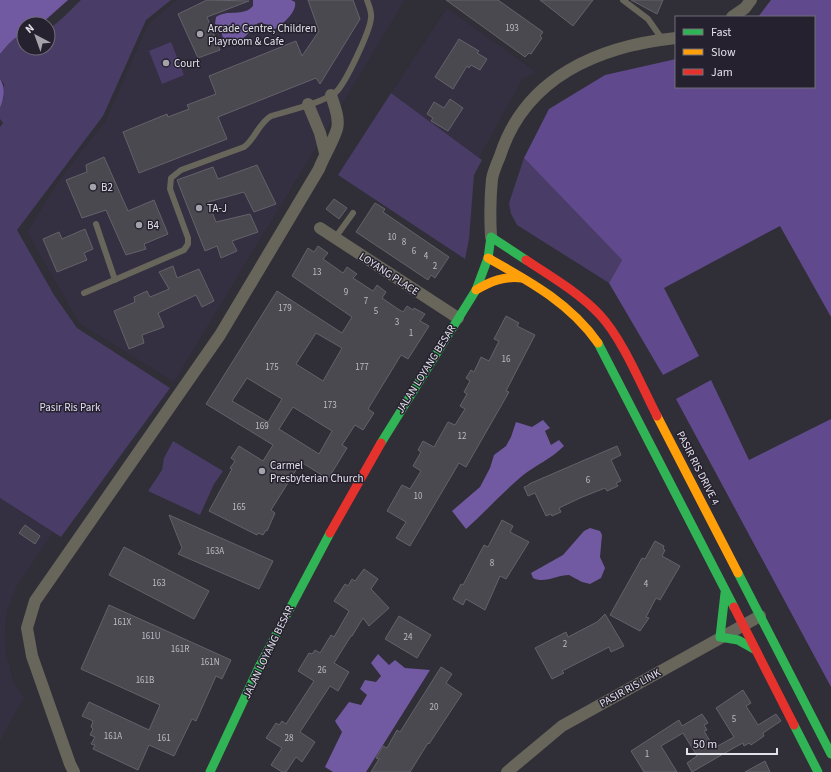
<svg xmlns="http://www.w3.org/2000/svg" width="831" height="772" font-family="'Source Sans 3',sans-serif">
  <rect width="100%" height="100%" fill="#302e36"/>
  <g fill="#342f41">
    <path d="M 177,0 L 405,0 L 174,382 L 79,323 L 27,232 L 60,179 L 106,120 L 148,24 Z"/>
    <path d="M 447,8 L 536,72 L 522,80 L 479,158 L 391,93 Z"/>
    <path d="M 0,498 L 53,532 L 17,586 L 8,608 L 5,624 L 6,654 L 14,683 L 24,697 L 0,741 Z"/>
  </g>
  <g fill="#493c66">
    <path d="M 81,0 L 171,0 L 146,20 L 103,116 L 17,230 L 54,295 L 77,328 L 170,388 L 61,537 L 0,498 L 0,127 L 3,123 L 0,119 L 0,108 L 4,97 L 4,84 L 0,79 L 0,54 C 6,47 14,36 24,34 L 24,48 L 48,48 L 48,30 C 60,21 70,11 81,0 Z"/>
    <path d="M 171,42 L 184,75 L 162,84 L 149,51 Z"/>
    <path d="M 391,93 L 482,160 L 474,175 L 469,239 L 465,259 L 338,175 Z"/>
    <path d="M 524,158 L 622,260 L 609,283 L 517,225 L 511,214 L 509,203 Z"/>
    <path d="M 173,441 L 223,471 L 214,484 L 200,515 L 148,491 L 162,470 L 164,458 Z"/>
  </g>
  <g fill="#604a8d">
    <path d="M 771,0 L 831,0 L 831,317 L 780,226 L 664,288 L 699,356 L 663,375 L 609,283 L 622,260 L 524,158 L 549,109 L 605,75 L 676,59 L 676,87 L 814,87 L 814,17 L 758,17 Z"/>
    <path d="M 711,380 L 749,460 L 831,419 L 831,687 L 676,399 Z"/>
  </g>
  <g fill="#715aa2">
    <path d="M 0,0 L 68,0 L 41,24 L 24,24 L 24,34 C 14,36 6,47 0,54 Z"/>
    <path d="M 253,0 L 291,0 L 295,2 C 297,13 282,24 274,30 L 265,24 L 258,23 L 241,41 L 228,44 L 223,38 L 221,30 L 215,24 L 216,17 C 227,9 244,17 253,6 Z"/>
    <path d="M 0,79 C 6,88 4,98 0,108 Z"/>
    <path d="M 543,420 L 550,428 L 545,431 L 551,445 L 559,440 L 564,446 C 551,459 536,465 522,476 C 502,493 485,512 466,529 L 452,511 L 480,487 L 490,468 L 494,455 L 506,446 L 511,437 L 516,422 L 532,427 Z"/>
    <path d="M 590,528 L 600,531 L 602,535 L 600,557 L 605,568 L 601,578 L 590,584 L 582,582 L 569,575 C 557,575 544,584 533,578 L 531,573 L 563,555 L 584,531 Z"/>
    <path d="M 378,654 L 389,665 L 395,660 L 405,668 L 430,670 L 366,772 L 333,772 L 325,767 L 342,732 L 335,721 L 349,702 L 361,705 L 367,695 L 360,689 L 365,680 L 376,682 L 381,676 L 371,663 Z"/>
  </g>
  <g fill="#4b4950" stroke="#646269" fill-rule="evenodd">
    <path d="M 207,0 L 249,1 L 207,17 L 220,50 L 198,58 L 178,14 Z"/>
    <path d="M 308,0 L 353,0 L 360,19 L 320,84 L 316,78 L 218,117 L 227,139 L 139,173 L 123,132 L 167,114 L 168,117 L 189,109 L 187,105 L 216,94 L 209,76 L 296,41 L 302,56 L 319,31 Z"/>
    <path d="M 446,0 L 498,0 L 543,32 L 540,36 L 542,38 L 531,54 L 529,53 L 525,57 Z"/>
    <path d="M 540,0 L 593,0 L 573,26 Z"/>
    <path d="M 631,0 L 663,0 L 657,14 Z"/>
    <path d="M 459,39 L 479,51 L 477,53 L 487,59 L 480,70 L 471,65 L 469,68 L 467,66 L 453,89 L 435,77 Z"/>
    <path d="M 450,99 L 463,108 L 448,131 L 431,121 L 433,118 L 427,114 L 434,102 L 444,108 Z"/>
    <path d="M 104,157 L 128,211 L 154,200 L 168,234 L 144,244 L 146,249 L 126,255 L 106,210 L 82,218 L 66,180 L 87,172 L 86,165 Z"/>
    <path d="M 257,165 L 276,204 L 254,212 L 244,192 L 208,202 L 216,222 L 250,214 L 258,232 L 232,241 L 237,251 L 221,258 L 217,246 L 205,251 L 177,180 L 213,167 L 218,179 Z"/>
    <path d="M 334,199 L 347,208 L 339,219 L 326,209 Z"/>
    <path d="M 375,203 L 385,209 L 383,212 L 449,257 L 435,278 L 431,275 L 428,280 L 356,232 Z"/>
    <path d="M 85,229 L 93,249 L 84,253 L 87,260 L 57,272 L 43,239 L 59,232 L 62,239 Z"/>
    <path d="M 318,246 L 328,253 L 323,259 L 343,273 L 347,267 L 357,274 L 353,278 L 373,291 L 377,285 L 386,292 L 382,298 L 398,309 L 403,312 L 407,306 L 413,310 L 414,308 L 425,314 L 420,321 L 429,326 L 408,359 L 401,355 L 368,409 L 374,413 L 363,430 L 355,425 L 342,445 L 347,448 L 328,479 L 301,462 L 271,510 L 275,513 L 267,531 L 266,530 L 263,535 L 258,533 L 257,535 L 209,511 L 232,469 L 230,468 L 235,461 L 231,458 L 239,446 L 263,461 L 273,445 L 206,404 L 277,291 L 342,333 L 352,317 L 292,276 L 308,248 L 314,252 ZM 316,333 L 342,348 L 323,381 L 296,364 ZM 247,378 L 282,399 L 268,422 L 232,401 ZM 293,407 L 332,431 L 319,454 L 279,429 Z"/>
    <path d="M 173,266 L 177,278 L 199,269 L 214,301 L 202,307 L 196,295 L 158,313 L 164,327 L 142,335 L 144,343 L 129,349 L 114,311 L 135,302 L 134,297 L 147,291 L 150,297 L 169,289 L 159,272 Z"/>
    <path d="M 506,316 L 519,323 L 517,326 L 535,335 L 506,391 L 509,392 L 466,467 L 459,463 L 410,546 L 396,538 L 406,522 L 387,511 L 402,485 L 410,489 L 421,471 L 413,466 L 421,452 L 418,450 L 423,441 L 434,447 L 448,422 L 455,425 L 465,409 L 460,406 L 467,394 L 464,392 L 470,381 L 466,378 L 471,370 L 474,372 L 481,357 L 489,361 L 499,341 L 494,339 Z"/>
    <path d="M 617,446 L 621,455 L 611,460 L 621,481 L 616,483 L 618,486 L 607,491 L 605,488 L 580,498 L 559,508 L 561,512 L 552,516 L 551,514 L 546,516 L 535,493 L 528,496 L 524,487 L 529,485 L 529,484 Z"/>
    <path d="M 169,515 L 273,561 L 259,589 L 178,554 L 182,548 Z"/>
    <path d="M 502,520 L 513,526 L 510,532 L 529,542 L 506,579 L 500,576 L 485,610 L 466,599 L 463,605 L 453,599 L 461,584 L 463,585 L 484,545 L 488,547 Z"/>
    <path d="M 25,525 L 40,536 L 35,544 L 19,533 Z"/>
    <path d="M 655,541 L 664,546 L 663,549 L 665,550 L 662,556 L 680,566 L 660,600 L 656,598 L 646,617 L 649,618 L 640,631 L 610,615 L 642,558 L 645,559 Z"/>
    <path d="M 124,547 L 209,591 L 194,619 L 109,575 Z"/>
    <path d="M 364,569 L 378,579 L 371,589 L 389,608 L 369,626 L 363,618 L 352,636 L 351,636 L 334,663 L 349,672 L 338,691 L 330,686 L 300,732 L 315,742 L 302,762 L 296,757 L 286,772 L 282,772 L 271,765 L 282,748 L 266,738 L 276,723 L 279,725 L 282,721 L 286,724 L 314,681 L 298,671 L 309,653 L 312,654 L 315,650 L 320,653 L 331,635 L 334,637 L 349,611 L 334,601 L 345,584 L 348,586 L 352,579 L 355,581 Z"/>
    <path d="M 109,605 L 231,660 L 222,679 L 216,676 L 196,721 L 192,719 L 174,756 L 149,745 L 138,770 L 93,749 L 95,745 L 91,744 L 95,737 L 90,735 L 93,729 L 91,727 L 93,721 L 82,716 L 89,702 L 149,730 L 160,705 L 81,669 Z"/>
    <path d="M 605,614 L 624,646 L 611,652 L 609,647 L 562,671 L 564,673 L 552,679 L 535,648 L 566,632 L 568,637 L 597,622 Z"/>
    <path d="M 399,616 L 431,635 L 417,658 L 385,639 Z"/>
    <path d="M 441,667 L 452,674 L 446,683 L 462,694 L 429,744 L 428,743 L 410,772 L 371,772 L 379,759 L 376,758 L 383,746 L 387,748 L 397,730 L 400,732 Z"/>
    <path d="M 743,690 L 751,703 L 746,706 L 758,725 L 776,714 L 781,721 L 763,733 L 764,736 L 751,745 L 749,743 L 744,746 L 743,743 L 739,745 L 692,772 L 687,763 L 697,756 L 683,733 L 661,746 L 677,772 L 644,772 L 631,751 L 679,720 L 682,726 L 702,714 L 708,723 L 704,725 L 707,730 L 704,731 L 714,748 L 734,737 L 716,708 Z"/>
    <path d="M 765,761 L 770,772 L 745,772 Z"/>
  </g>
  <g fill="none" stroke-linecap="round" stroke-linejoin="round">
    <g stroke="#68655b" stroke-width="6">
      <path d="M 623,0 L 648,19 L 662,39"/>
      <path d="M 96,224 L 115,280"/>
      <path d="M 335,238 L 353,213"/>
      <path d="M 84,293 L 184,250 L 188,244 L 188,238 L 170,189 L 171,178 L 181,170 L 244,147 C 255,139 258,124 271,116 C 290,110 319,104 335,93 C 345,85 370,31 371,18 C 372,12 369,6 367,0"/>
    </g>
    <g stroke="#68655b" stroke-width="12">
      <path d="M 732,17 L 745,8 L 751,0"/>
      <path d="M 308,104 L 320,133 L 325,153"/>
      <path d="M 320,228 L 458,318"/>
      <path d="M 491,237 C 490,218 490,198 492,179 C 493,172 497,163 500,156 C 525,77 599,46 676,38"/>
      <path d="M 74,772 L 70,764 L 32,656 L 27,628 L 35,601 L 220,335 L 319,169 C 324,156 333,142 337,129 C 340,118 334,105 331,95"/>
      <path d="M 507,772 L 562,726 L 760,616"/>
    </g>
    <g stroke="#30b455" stroke-width="9">
      <path d="M 598,343 L 734,607"/>
      <path d="M 381,443 L 476,290 L 488,258 L 491,237 L 526,260"/>
      <path d="M 738,573 L 831,754"/>
      <path d="M 725,593 L 720,637 L 738,640 L 754,649"/>
      <path d="M 794,725 L 818,772"/>
      <path d="M 210,772 L 260,665 L 330,533"/>
    </g>
    <g stroke="#ff9f0a" stroke-width="9">
      <path d="M 488,258 C 529,281 570,303 598,343"/>
      <path d="M 476,290 C 491,281 504,276 522,278"/>
      <path d="M 657,416 L 738,573"/>
    </g>
    <g stroke="#e5322d" stroke-width="9">
      <path d="M 526,260 C 552,277 579,293 600,315 C 623,340 641,385 657,416"/>
      <path d="M 330,533 L 381,443"/>
      <path d="M 734,607 L 794,725"/>
    </g>
  </g>
  <g fill="#a4a2ab" stroke="#25212e" stroke-width="1.5">
    <circle cx="200" cy="34" r="4"/>
    <circle cx="166" cy="63" r="4"/>
    <circle cx="93" cy="187" r="4"/>
    <circle cx="199" cy="208" r="4"/>
    <circle cx="139" cy="225" r="4"/>
    <circle cx="262" cy="471" r="4"/>
  </g>
  <g text-anchor="middle" dominant-baseline="central" stroke-width="3" stroke-linejoin="round" paint-order="stroke">
    <g font-size="9" fill="#bdbbc4">
      <text x="512" y="28">193</text>
      <text x="392" y="237">10</text>
      <text x="404" y="242">8</text>
      <text x="414" y="251">6</text>
      <text x="426" y="256">4</text>
      <text x="435" y="266">2</text>
      <text x="317" y="272">13</text>
      <text x="346" y="292">9</text>
      <text x="366" y="301">7</text>
      <text x="285" y="308">179</text>
      <text x="376" y="311">5</text>
      <text x="397" y="322">3</text>
      <text x="411" y="333">1</text>
      <text x="506" y="359">16</text>
      <text x="272" y="367">175</text>
      <text x="362" y="367">177</text>
      <text x="330" y="405">173</text>
      <text x="262" y="426">169</text>
      <text x="462" y="436">12</text>
      <text x="588" y="480">6</text>
      <text x="418" y="496">10</text>
      <text x="239" y="507">165</text>
      <text x="215" y="551">163A</text>
      <text x="492" y="563">8</text>
      <text x="159" y="583">163</text>
      <text x="646" y="584">4</text>
      <text x="122" y="622">161X</text>
      <text x="151" y="636">161U</text>
      <text x="408" y="637">24</text>
      <text x="565" y="644">2</text>
      <text x="180" y="649">161R</text>
      <text x="210" y="662">161N</text>
      <text x="322" y="670">26</text>
      <text x="145" y="680">161B</text>
      <text x="434" y="707">20</text>
      <text x="734" y="719">5</text>
      <text x="113" y="736">161A</text>
      <text x="164" y="738">161</text>
      <text x="289" y="738">28</text>
      <text x="647" y="754">1</text>
    </g>
    <g font-size="11" fill="#e3e1ea" stroke="#25212e" text-anchor="start">
      <text x="208" y="28">Arcade Centre, Children<tspan x="208" dy="13">Playroom &amp; Cafe</tspan></text>
      <text x="174" y="63">Court</text>
      <text x="101" y="187">B2</text>
      <text x="207" y="208">TA-J</text>
      <text x="147" y="225">B4</text>
      <text x="270" y="465">Carmel<tspan x="270" dy="13">Presbyterian Church</tspan></text>
    </g>
    <g font-size="11" fill="#e3e1ea" stroke="#25212e">
      <text transform="translate(389 274) rotate(33)">LOYANG PLACE</text>
      <text transform="translate(426 369) rotate(-58)">JALAN LOYANG BESAR</text>
      <text transform="translate(698 468) rotate(63)">PASIR RIS DRIVE 4</text>
      <text transform="translate(268 652) rotate(-64)">JALAN LOYANG BESAR</text>
      <text transform="translate(630 688) rotate(-29)">PASIR RIS LINK</text>
    </g>
    <g font-size="11" fill="#e2ddf3" stroke="#25212e">
      <text x="70" y="407">Pasir Ris Park</text>
    </g>
  </g>
  <rect x="675" y="16" width="140" height="72" fill="#25212e" stroke="#716e79"/>
  <rect x="683" y="29" width="20" height="6" fill="#30b455" stroke="#716e79"/>
  <text x="711" y="36" font-size="12" fill="#e3e1ea">Fast</text>
  <rect x="683" y="49" width="20" height="6" fill="#ff9f0a" stroke="#716e79"/>
  <text x="711" y="56" font-size="12" fill="#e3e1ea">Slow</text>
  <rect x="683" y="69" width="20" height="6" fill="#e5322d" stroke="#716e79"/>
  <text x="711" y="76" font-size="12" fill="#e3e1ea">Jam</text>
  <g transform="translate(36 36) rotate(319)"><circle r="19" fill="#25212e" stroke="#716e79"/>
  <path d="M0-3L7 15L0 10L-7 15Z" fill="#a4a2ab"/>
  <text y="-6" font-size="11" font-weight="bold" text-anchor="middle" fill="#e3e1ea">N</text>
  </g>
  <path d="M687 748v6h90v-6" fill="none" stroke="#e3e1ea" stroke-width="2"/>
  <text x="693" y="748" font-size="12" fill="#e3e1ea" stroke="#25212e" stroke-width="3" paint-order="stroke">50 m</text>
</svg>
